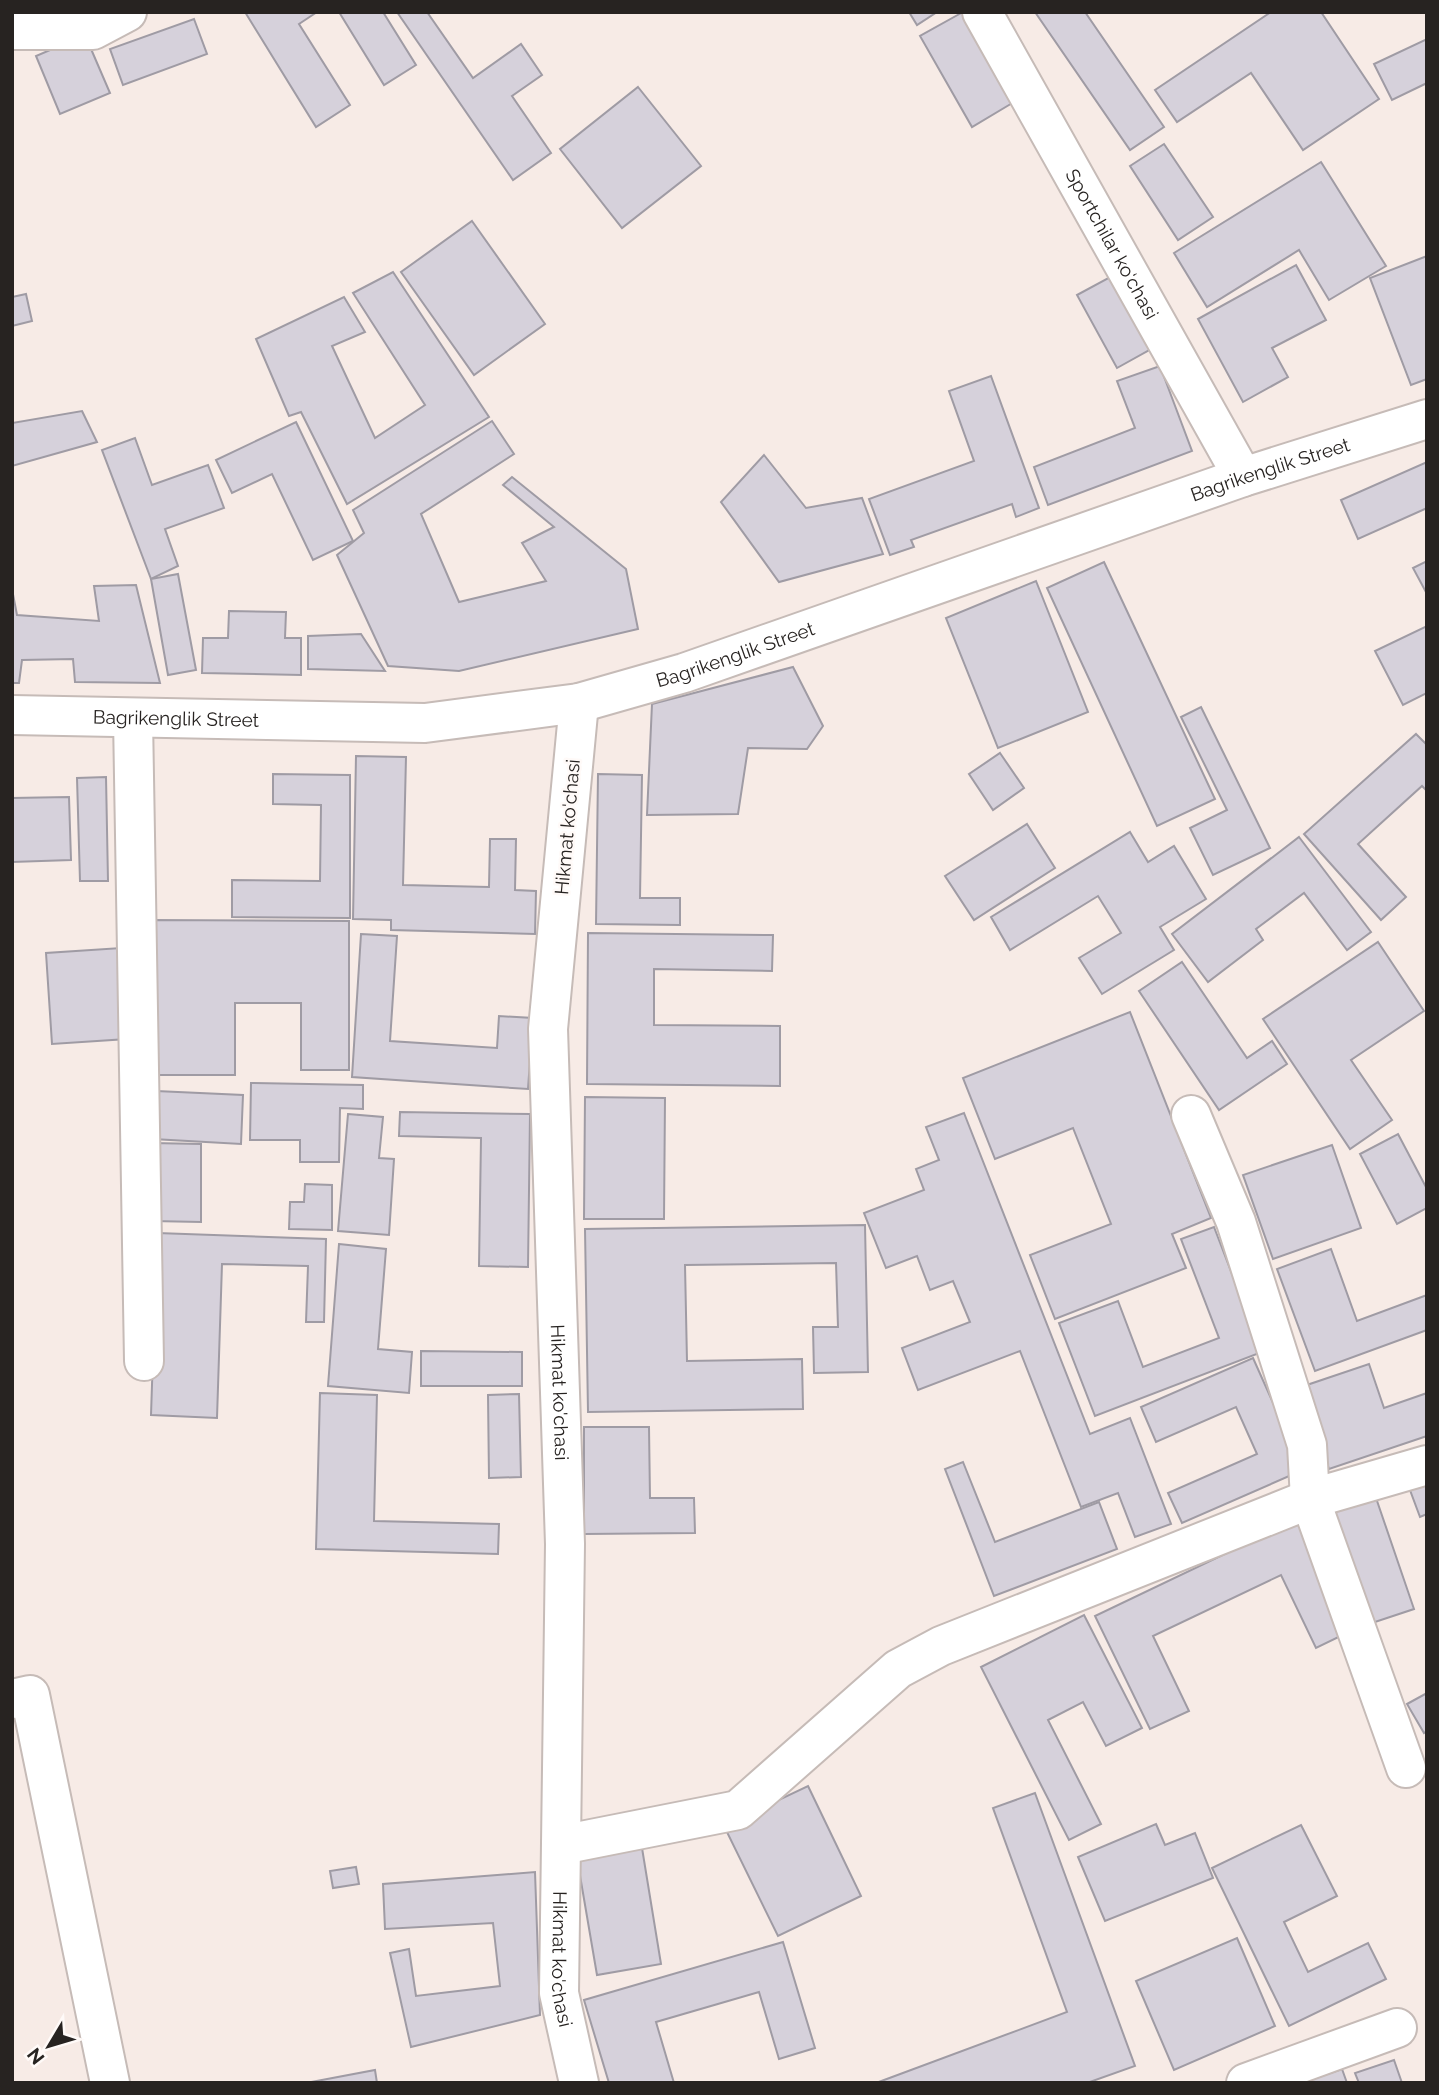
<svg xmlns="http://www.w3.org/2000/svg" width="1439" height="2095" font-family="Raleway,sans-serif">
  <rect width="100%" height="100%" fill="#f7ebe6"/>
  <g fill="#d6d1db" stroke="#9f9ba4" stroke-width="2">
    <path d="M 245,12 L 317,12 L 299,24 L 350,105 L 316,127 Z"/>
    <path d="M 339,12 L 383,12 L 416,65 L 384,85 Z"/>
    <path d="M 397,12 L 427,12 L 473,78 L 521,44 L 542,75 L 512,96 L 551,153 L 513,180 Z"/>
    <path d="M 909,12 L 937,12 L 917,25 Z"/>
    <path d="M 963,12 L 1014,102 L 972,127 L 920,36 Z"/>
    <path d="M 1035,12 L 1085,12 L 1164,127 L 1130,150 Z"/>
    <path d="M 1271,12 L 1321,12 L 1379,99 L 1303,150 L 1251,73 L 1177,122 L 1155,90 Z"/>
    <path d="M 194,19 L 207,54 L 123,85 L 110,49 Z"/>
    <path d="M 85,35 L 110,93 L 60,114 L 36,56 Z"/>
    <path d="M 1427,39 L 1427,83 L 1392,100 L 1374,64 Z"/>
    <path d="M 638,87 L 701,166 L 622,228 L 560,149 Z"/>
    <path d="M 1164,144 L 1213,217 L 1178,240 L 1130,166 Z"/>
    <path d="M 1321,162 L 1386,266 L 1329,300 L 1299,250 L 1207,307 L 1174,253 Z"/>
    <path d="M 472,221 L 545,324 L 474,375 L 401,272 Z"/>
    <path d="M 1427,256 L 1427,379 L 1411,385 L 1370,278 Z"/>
    <path d="M 1296,265 L 1326,320 L 1272,348 L 1288,377 L 1243,402 L 1198,319 Z"/>
    <path d="M 393,272 L 489,417 L 347,504 L 301,412 L 289,416 L 256,339 L 344,297 L 365,332 L 332,346 L 375,438 L 425,405 L 353,293 Z"/>
    <path d="M 1112,276 L 1151,349 L 1117,368 L 1077,295 Z"/>
    <path d="M 26,294 L 32,321 L 12,326 L 12,297 Z"/>
    <path d="M 1160,366 L 1192,451 L 1048,505 L 1034,467 L 1135,428 L 1117,381 Z"/>
    <path d="M 991,376 L 1039,508 L 1016,517 L 1012,504 L 911,540 L 914,547 L 890,555 L 869,499 L 974,461 L 949,391 Z"/>
    <path d="M 82,411 L 97,442 L 12,466 L 12,423 Z"/>
    <path d="M 492,421 L 514,454 L 421,514 L 459,602 L 546,581 L 522,543 L 554,527 L 503,485 L 512,477 L 626,569 L 638,629 L 459,671 L 388,666 L 337,555 L 364,533 L 353,510 Z"/>
    <path d="M 296,422 L 353,541 L 313,560 L 272,474 L 232,493 L 216,460 Z"/>
    <path d="M 135,438 L 152,485 L 208,465 L 224,508 L 165,529 L 178,566 L 151,579 L 102,450 Z"/>
    <path d="M 764,455 L 806,508 L 862,498 L 883,554 L 779,582 L 721,502 Z"/>
    <path d="M 1427,462 L 1427,508 L 1358,539 L 1341,500 Z"/>
    <path d="M 1427,561 L 1427,594 L 1413,568 Z"/>
    <path d="M 1104,562 L 1215,799 L 1157,826 L 1047,588 Z"/>
    <path d="M 178,574 L 196,670 L 168,675 L 151,579 Z"/>
    <path d="M 1036,581 L 1088,712 L 998,748 L 946,618 Z"/>
    <path d="M 136,585 L 160,683 L 75,682 L 73,659 L 22,660 L 19,683 L 12,683 L 12,589 L 17,615 L 99,621 L 94,586 Z"/>
    <path d="M 229,611 L 286,612 L 285,638 L 301,638 L 301,675 L 202,673 L 203,638 L 228,638 Z"/>
    <path d="M 1427,626 L 1427,693 L 1403,705 L 1375,651 Z"/>
    <path d="M 361,634 L 385,671 L 308,669 L 308,636 Z"/>
    <path d="M 793,667 L 823,726 L 807,749 L 748,748 L 738,814 L 647,815 L 652,704 Z"/>
    <path d="M 1201,707 L 1270,848 L 1213,875 L 1190,828 L 1227,810 L 1181,717 Z"/>
    <path d="M 1416,734 L 1427,745 L 1427,791 L 1422,786 L 1358,844 L 1406,897 L 1381,920 L 1304,834 Z"/>
    <path d="M 1000,753 L 1024,788 L 993,810 L 969,774 Z"/>
    <path d="M 356,756 L 406,757 L 403,885 L 489,887 L 490,839 L 516,839 L 515,890 L 536,891 L 535,934 L 391,930 L 391,920 L 353,919 Z"/>
    <path d="M 273,774 L 350,775 L 350,918 L 232,917 L 232,880 L 320,881 L 321,805 L 273,804 Z"/>
    <path d="M 598,774 L 642,775 L 640,898 L 680,898 L 680,925 L 596,924 Z"/>
    <path d="M 106,777 L 108,881 L 80,881 L 77,778 Z"/>
    <path d="M 69,797 L 71,860 L 12,862 L 12,798 Z"/>
    <path d="M 1027,824 L 1055,868 L 974,920 L 945,876 Z"/>
    <path d="M 1130,832 L 1148,862 L 1174,846 L 1206,899 L 1160,927 L 1174,950 L 1102,994 L 1079,958 L 1121,933 L 1098,896 L 1010,950 L 991,917 Z"/>
    <path d="M 1299,837 L 1371,932 L 1347,950 L 1304,893 L 1256,929 L 1263,940 L 1208,982 L 1172,934 Z"/>
    <path d="M 148,920 L 349,921 L 349,1070 L 301,1070 L 301,1003 L 235,1003 L 235,1075 L 148,1075 Z"/>
    <path d="M 588,933 L 773,935 L 772,971 L 654,969 L 654,1025 L 780,1026 L 780,1086 L 587,1084 Z"/>
    <path d="M 361,934 L 397,936 L 390,1041 L 497,1048 L 499,1016 L 533,1018 L 528,1089 L 352,1077 Z"/>
    <path d="M 1378,942 L 1424,1011 L 1351,1060 L 1392,1120 L 1350,1149 L 1263,1019 Z"/>
    <path d="M 121,948 L 127,1039 L 52,1044 L 46,953 Z"/>
    <path d="M 1182,962 L 1247,1058 L 1272,1041 L 1287,1064 L 1219,1110 L 1139,991 Z"/>
    <path d="M 1130,1012 L 1211,1218 L 1172,1234 L 1186,1268 L 1055,1319 L 1030,1255 L 1111,1224 L 1073,1128 L 995,1159 L 963,1078 Z"/>
    <path d="M 251,1083 L 363,1085 L 363,1109 L 340,1108 L 339,1162 L 300,1162 L 300,1140 L 250,1140 Z"/>
    <path d="M 156,1091 L 243,1095 L 241,1144 L 153,1139 Z"/>
    <path d="M 585,1097 L 665,1098 L 664,1219 L 584,1219 Z"/>
    <path d="M 400,1112 L 530,1114 L 528,1267 L 479,1266 L 481,1138 L 399,1136 Z"/>
    <path d="M 964,1113 L 1090,1434 L 1130,1418 L 1171,1524 L 1135,1537 L 1118,1493 L 1081,1507 L 1020,1351 L 918,1390 L 902,1348 L 970,1322 L 953,1281 L 930,1290 L 917,1256 L 886,1268 L 864,1213 L 924,1190 L 916,1169 L 939,1160 L 926,1127 Z"/>
    <path d="M 348,1114 L 383,1117 L 379,1158 L 394,1159 L 389,1235 L 338,1231 Z"/>
    <path d="M 1398,1134 L 1427,1189 L 1427,1208 L 1397,1224 L 1360,1154 Z"/>
    <path d="M 152,1143 L 201,1144 L 201,1222 L 152,1221 Z"/>
    <path d="M 1332,1145 L 1361,1228 L 1273,1259 L 1243,1175 Z"/>
    <path d="M 305,1184 L 332,1185 L 332,1230 L 289,1229 L 290,1202 L 304,1202 Z"/>
    <path d="M 865,1225 L 868,1372 L 814,1373 L 813,1327 L 838,1327 L 836,1263 L 685,1265 L 687,1361 L 802,1359 L 803,1409 L 588,1412 L 585,1229 Z"/>
    <path d="M 1214,1227 L 1262,1352 L 1095,1416 L 1059,1323 L 1118,1301 L 1143,1367 L 1219,1338 L 1181,1239 Z"/>
    <path d="M 157,1233 L 326,1239 L 324,1322 L 306,1322 L 308,1266 L 222,1264 L 217,1418 L 151,1415 Z"/>
    <path d="M 339,1244 L 386,1249 L 378,1349 L 412,1352 L 409,1393 L 328,1386 Z"/>
    <path d="M 1331,1249 L 1357,1321 L 1427,1295 L 1427,1330 L 1315,1371 L 1277,1269 Z"/>
    <path d="M 421,1351 L 522,1352 L 522,1386 L 421,1386 Z"/>
    <path d="M 1253,1358 L 1303,1470 L 1182,1523 L 1168,1493 L 1257,1454 L 1236,1407 L 1156,1442 L 1141,1407 Z"/>
    <path d="M 1369,1364 L 1384,1408 L 1427,1393 L 1427,1436 L 1329,1469 L 1301,1387 Z"/>
    <path d="M 320,1393 L 377,1395 L 374,1521 L 499,1524 L 498,1554 L 316,1549 Z"/>
    <path d="M 519,1394 L 521,1477 L 489,1478 L 488,1395 Z"/>
    <path d="M 584,1427 L 649,1427 L 650,1498 L 694,1498 L 695,1533 L 584,1534 Z"/>
    <path d="M 963,1462 L 995,1542 L 1099,1502 L 1117,1549 L 994,1596 L 945,1469 Z"/>
    <path d="M 1427,1474 L 1427,1514 L 1420,1517 L 1407,1482 Z"/>
    <path d="M 1375,1495 L 1414,1609 L 1372,1623 L 1333,1509 Z"/>
    <path d="M 1300,1518 L 1353,1630 L 1316,1648 L 1281,1575 L 1153,1636 L 1189,1711 L 1150,1729 L 1095,1616 Z"/>
    <path d="M 1084,1615 L 1142,1728 L 1106,1746 L 1083,1702 L 1048,1720 L 1101,1824 L 1069,1840 L 981,1667 Z"/>
    <path d="M 1427,1693 L 1427,1731 L 1424,1733 L 1407,1704 Z"/>
    <path d="M 808,1786 L 861,1896 L 778,1936 L 724,1826 Z"/>
    <path d="M 1035,1793 L 1135,2066 L 1087,2083 L 876,2083 L 1067,2012 L 993,1808 Z"/>
    <path d="M 1156,1824 L 1165,1845 L 1195,1833 L 1213,1878 L 1105,1921 L 1078,1857 Z"/>
    <path d="M 1301,1825 L 1337,1896 L 1284,1922 L 1308,1972 L 1368,1943 L 1386,1979 L 1289,2026 L 1212,1868 Z"/>
    <path d="M 642,1848 L 661,1964 L 597,1975 L 577,1858 Z"/>
    <path d="M 356,1867 L 359,1884 L 333,1888 L 330,1871 Z"/>
    <path d="M 535,1872 L 540,2015 L 411,2047 L 390,1953 L 409,1949 L 416,1996 L 500,1986 L 493,1923 L 385,1929 L 383,1884 Z"/>
    <path d="M 1237,1938 L 1275,2026 L 1174,2070 L 1136,1981 Z"/>
    <path d="M 783,1942 L 815,2048 L 779,2059 L 759,1992 L 656,2022 L 674,2083 L 609,2083 L 584,2000 Z"/>
    <path d="M 1394,2060 L 1402,2083 L 1359,2083 L 1355,2073 Z"/>
    <path d="M 1342,2069 L 1347,2083 L 1301,2083 Z"/>
    <path d="M 375,2070 L 377,2083 L 306,2083 Z"/>
  </g>
  <g fill="none" stroke-linecap="round" stroke-linejoin="round">
    <g stroke="#c6bbb7" stroke-width="42">
      <g id="minor">
        <path id="s1" d="M 982,12 L 1243,477"/>
        <path d="M 12,30 L 93,30 L 127,12"/>
        <path id="s2" d="M 579,703 L 548,1029 L 565,1544 L 559,1993 L 579,2083"/>
        <path d="M 133,718 L 144,1361"/>
        <path d="M 1191,1115 L 1236,1222 L 1307,1445 L 1310,1499 L 1406,1768"/>
        <path d="M 12,1699 L 30,1695 L 110,2083"/>
        <path d="M 561,1845 L 738,1810 L 898,1669 L 941,1646 L 1310,1499 L 1427,1465"/>
        <path d="M 1246,2083 L 1397,2028"/>
      </g>
    </g>
    <g stroke="#c6bbb7" stroke-width="42">
      <g id="major">
        <path id="s3" d="M 12,715 L 425,723 L 579,703 L 684,673 L 1243,477 L 1427,419"/>
      </g>
    </g>
    <use href="#minor" stroke="#fff" stroke-width="38"/>
    <use href="#major" stroke="#fff" stroke-width="38"/>
  </g>
  <g text-anchor="middle" dominant-baseline="central" stroke-width="5" stroke-linejoin="round" paint-order="stroke">
    <g font-size="19" fill="#272321" stroke="#fffaf8">
      <text stroke="none"><textPath href="#s1" startOffset="266">Sportchilar ko‘chasi</textPath></text>
      <text stroke="none"><textPath href="#s3" startOffset="1298">Bagrikenglik Street</textPath></text>
      <text stroke="none"><textPath href="#s3" startOffset="732">Bagrikenglik Street</textPath></text>
      <text stroke="none"><textPath href="#s3" startOffset="164">Bagrikenglik Street</textPath></text>
      <text transform="translate(567 827) rotate(-85)">Hikmat ko'chasi</text>
      <text stroke="none"><textPath href="#s2" startOffset="691">Hikmat ko'chasi</textPath></text>
      <text stroke="none"><textPath href="#s2" startOffset="1258">Hikmat ko'chasi</textPath></text>
    </g>
  </g>
  <rect width="1439" height="2095" fill="none" stroke="#272321" stroke-width="28"/>
  <g transform="translate(49 2046) rotate(232)" stroke="#fffaf8" stroke-width="5" paint-order="stroke">
  <path d="M0-5L12 26L0 18L-12 26Z" fill="#272321"/>
  <text y="-10" font-size="19" font-weight="bold" text-anchor="middle" fill="#272321">N</text>
  </g>
</svg>
